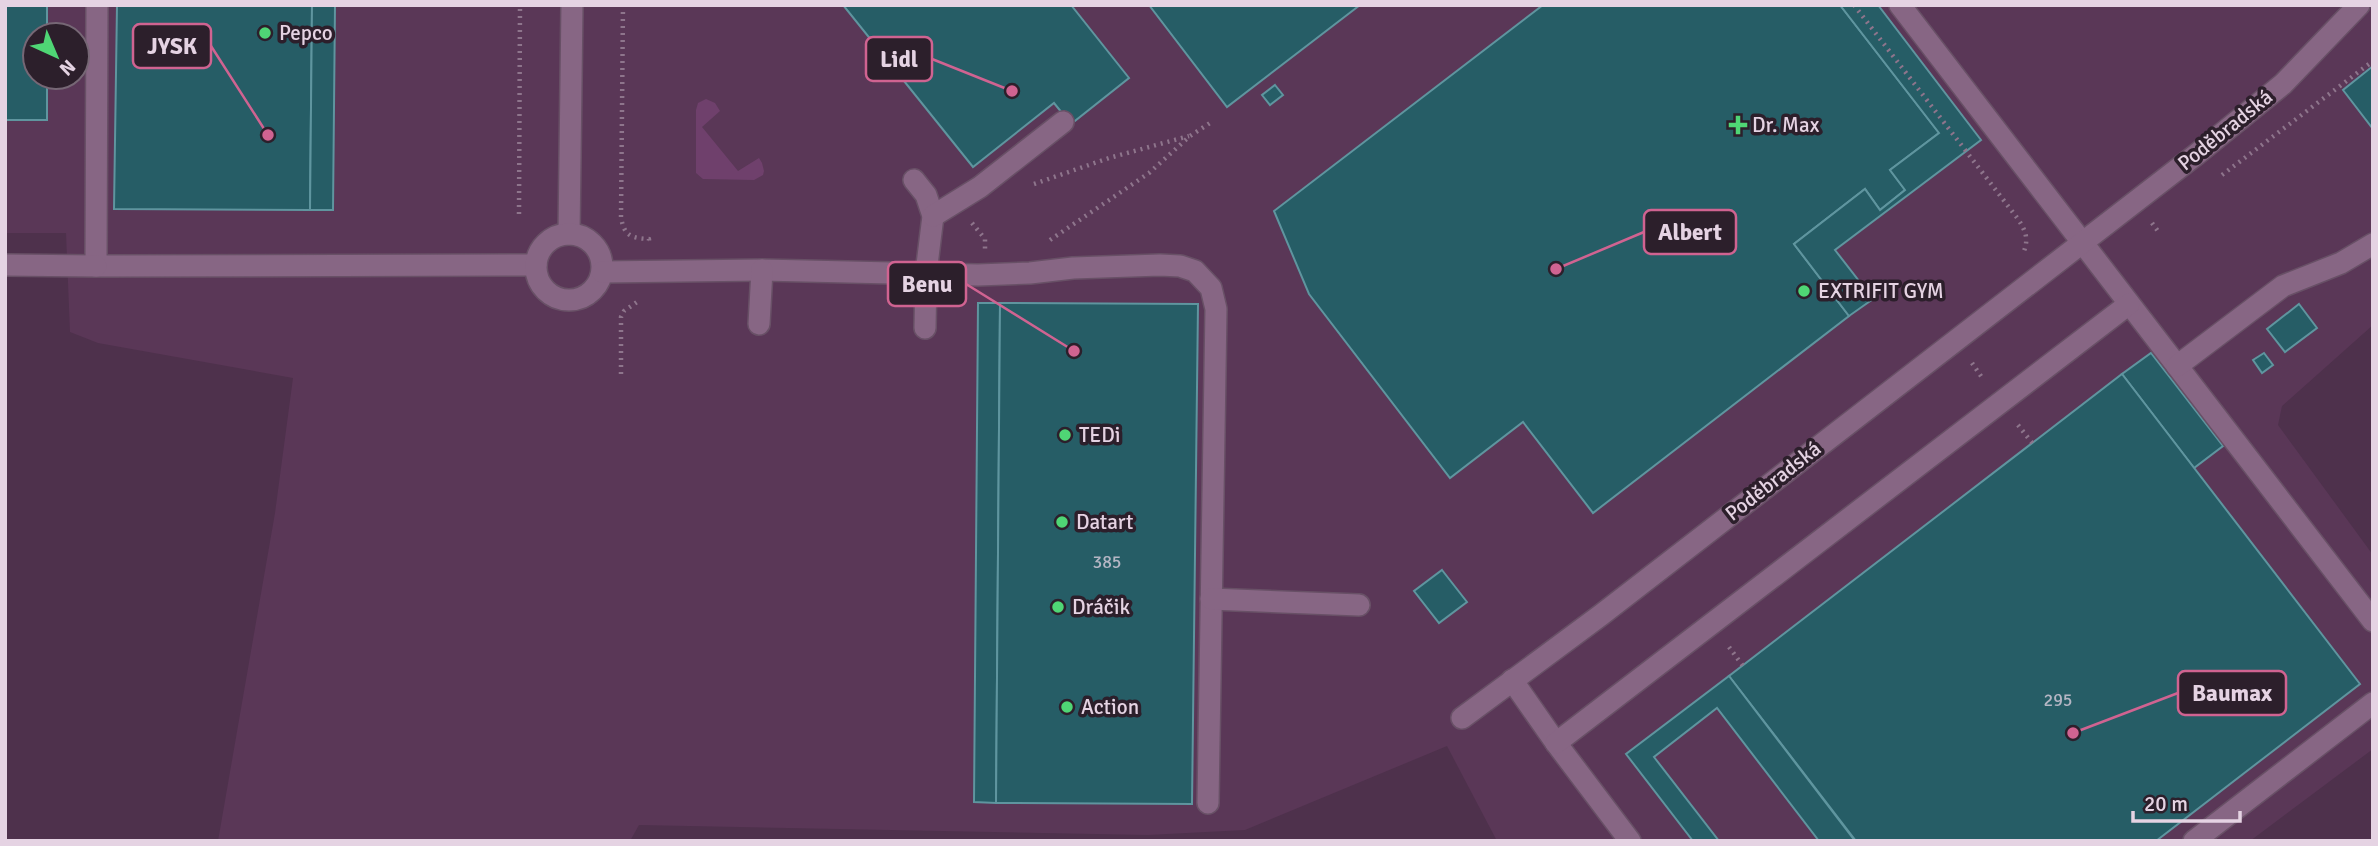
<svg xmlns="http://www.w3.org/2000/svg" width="2378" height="846" font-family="Signika,sans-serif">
  <rect width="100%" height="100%" fill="#4e314c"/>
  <path fill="#5a3757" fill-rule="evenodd" d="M 5,5 L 2373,5 L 2373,325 L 2282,406 L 2278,425 L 2373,555 L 2373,749 L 2250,841 L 1497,841 L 1447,746 L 1245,830 L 1148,835 L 639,825 L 630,841 L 218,841 L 275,513 L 293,378 L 98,343 L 70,332 L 66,233 L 5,233 ZM 35,35 L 77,35 L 77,77 L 35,77 Z"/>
  <path fill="#6f406c" d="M 706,99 L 715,103 L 720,111 L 702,127 L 738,171 L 759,158 L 762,163 L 764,171 L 763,175 L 754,180 L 703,179 L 696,173 L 696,110 L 698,103 Z"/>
  <g fill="#265d66" stroke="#5f959f" stroke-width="2">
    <path d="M 5,5 L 47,5 L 47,35 L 35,35 L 35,77 L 47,77 L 47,120 L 5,120 Z"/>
    <path d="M 117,5 L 312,5 L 310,210 L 114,209 Z"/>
    <path d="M 312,5 L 335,5 L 333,210 L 310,210 Z"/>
    <path d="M 843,5 L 1071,5 L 1129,78 L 1071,124 L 1054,103 L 973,167 Z"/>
    <path d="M 1149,5 L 1360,5 L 1227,107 Z"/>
    <path d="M 1543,5 L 1840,5 L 1939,133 L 1890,170 L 1905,190 L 1880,210 L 1865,189 L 1794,244 L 1849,316 L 1593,513 L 1523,422 L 1450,478 L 1309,294 L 1274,211 Z"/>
    <path d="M 1840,5 L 1878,5 L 1981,140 L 1835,250 L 1873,299 L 1849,316 L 1794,244 L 1865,189 L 1880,210 L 1905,190 L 1890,170 L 1939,133 Z"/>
    <path d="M 2373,66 L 2373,129 L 2343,90 Z"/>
    <path d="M 1275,85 L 1283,95 L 1270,105 L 1262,95 Z"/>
    <path d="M 978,303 L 1000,303 L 996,803 L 974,802 Z"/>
    <path d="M 1000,303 L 1198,304 L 1192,804 L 996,803 Z"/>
    <path d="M 2299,304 L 2317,328 L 2285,352 L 2267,329 Z"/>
    <path d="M 2151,353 L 2223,446 L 2194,468 L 2122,374 Z"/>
    <path d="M 2264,353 L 2273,365 L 2262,373 L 2253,360 Z"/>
    <path d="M 2122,374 L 2360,684 L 2156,841 L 1856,841 L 1729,676 Z"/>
    <path d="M 1442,570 L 1467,602 L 1439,623 L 1414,591 Z"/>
    <path d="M 1729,676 L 1855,841 L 1819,841 L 1717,708 L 1654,757 L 1719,841 L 1693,841 L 1626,754 Z"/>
  </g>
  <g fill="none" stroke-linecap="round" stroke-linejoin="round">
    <g stroke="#685066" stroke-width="24">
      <g id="minor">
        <path d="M 97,5 L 96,266 L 536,265"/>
        <path d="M 1900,5 L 2373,621"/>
        <path d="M 914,180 L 926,195 L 933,216 L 926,273 L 925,328"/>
        <path d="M 933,216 L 980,187 L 1063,122"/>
        <path d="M 569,234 L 572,5"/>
        <circle cx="569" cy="267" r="33"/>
        <path d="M 5,265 L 96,266"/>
        <path d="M 602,272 L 762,270 L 978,275 L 1030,273 L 1073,268 L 1160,265 L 1180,266 L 1195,271 L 1211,288 L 1216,309 L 1208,803"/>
        <path d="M 759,324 L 762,270"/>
        <path d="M 2177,366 L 2283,286 L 2341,263 L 2373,244"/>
        <path d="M 1211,599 L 1359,605"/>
        <path d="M 1512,680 L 1556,743 L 1630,841"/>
        <path d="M 1462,718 L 1601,615 L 2197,154 L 2283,84 L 2359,5"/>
        <path d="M 1556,743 L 2129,304"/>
        <path d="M 2194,841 L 2373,703"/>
      </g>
    </g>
    <g stroke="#8e758c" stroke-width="4.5" stroke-dasharray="2 5" stroke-linecap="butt">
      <path d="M 623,5 L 621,217 C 624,236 631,238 649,239 L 649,244"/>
      <path d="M 1854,5 L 2018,219 C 2025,230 2029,238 2024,251"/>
      <path d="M 2222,175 L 2373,61"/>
      <path d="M 1034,184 L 1109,158 L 1189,136"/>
      <path d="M 519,214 L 520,5"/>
      <path d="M 972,223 L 985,239 L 985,249"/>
      <path d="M 2152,223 L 2160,234"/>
      <path d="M 1050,240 L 1149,173 L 1190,136 L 1210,123"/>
      <path d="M 1972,363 L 1983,379"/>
      <path d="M 621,374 L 621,317 L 624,311 L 637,302"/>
      <path d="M 2018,425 L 2033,444"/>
      <path d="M 1729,647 L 1743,666"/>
    </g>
    <use href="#minor" stroke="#876684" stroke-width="21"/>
  </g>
  <g fill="#4fd675" stroke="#2c1f2b" stroke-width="2.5">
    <circle cx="265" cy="33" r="7"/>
    <path d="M1734.5 114.5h7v7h7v7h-7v7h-7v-7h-7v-7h7z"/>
    <circle cx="1804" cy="291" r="7"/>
    <circle cx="1065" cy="435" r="7"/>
    <circle cx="1062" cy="522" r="7"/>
    <circle cx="1058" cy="607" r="7"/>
    <circle cx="1067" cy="707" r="7"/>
  </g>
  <g text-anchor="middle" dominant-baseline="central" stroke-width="7" stroke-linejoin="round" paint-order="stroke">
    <g font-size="18" fill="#b5b6c4">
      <text x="1107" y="562">385</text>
      <text x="2058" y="700">295</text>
    </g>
    <g font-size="21" fill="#e5d3e3" stroke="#2c1f2b" text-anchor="start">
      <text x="279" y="33">Pepco</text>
      <text x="1752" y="125">Dr. Max</text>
      <text x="1818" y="291">EXTRIFIT GYM</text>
      <text x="1079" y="435">TEDi</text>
      <text x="1076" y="522">Datart</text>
      <text x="1072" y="607">Dráčik</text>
      <text x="1081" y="707">Action</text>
    </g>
    <g font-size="21" fill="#e5d3e3" stroke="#2c1f2b">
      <text transform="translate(2225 130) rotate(-39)">Poděbradská</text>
      <text transform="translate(1773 481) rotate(-38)">Poděbradská</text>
    </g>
  </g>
  <path fill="none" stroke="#d06391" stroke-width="2.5" d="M268 135L211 46M1012 91L932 59M1556 269L1644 232M1074 351L966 284M2073 733L2178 693"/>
  <g fill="#d06391" stroke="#2c1f2b" stroke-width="2.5">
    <circle cx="268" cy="135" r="7"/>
    <circle cx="1012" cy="91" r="7"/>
    <circle cx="1556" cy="269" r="7"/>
    <circle cx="1074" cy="351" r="7"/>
    <circle cx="2073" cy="733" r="7"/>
  </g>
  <g fill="#2c1f2b" stroke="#d06391" stroke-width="2.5">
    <rect x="133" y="24" width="78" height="44" rx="7"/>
    <rect x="866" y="37" width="66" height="44" rx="7"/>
    <rect x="1644" y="210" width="92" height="44" rx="7"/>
    <rect x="888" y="262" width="78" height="44" rx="7"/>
    <rect x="2178" y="671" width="108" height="44" rx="7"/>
  </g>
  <g font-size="23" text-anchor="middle" font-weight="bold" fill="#e5d3e3">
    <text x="172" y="54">JYSK</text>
    <text x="899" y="67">Lidl</text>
    <text x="1690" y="240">Albert</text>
    <text x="927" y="292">Benu</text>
    <text x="2232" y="701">Baumax</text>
  </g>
  <rect width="2378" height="846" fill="none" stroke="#e5d3e3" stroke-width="14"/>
  <g transform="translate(56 56) rotate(136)"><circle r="33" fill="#2c1f2b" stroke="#766775" stroke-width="2"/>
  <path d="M0-5L12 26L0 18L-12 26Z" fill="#4fd675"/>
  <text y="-10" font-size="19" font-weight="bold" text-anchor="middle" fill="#e5d3e3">N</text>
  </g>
  <path d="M2133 811v10h107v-10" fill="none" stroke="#e5d3e3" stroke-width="3.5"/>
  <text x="2144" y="811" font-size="21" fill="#e5d3e3" stroke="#2c1f2b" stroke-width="5" paint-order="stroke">20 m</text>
</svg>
